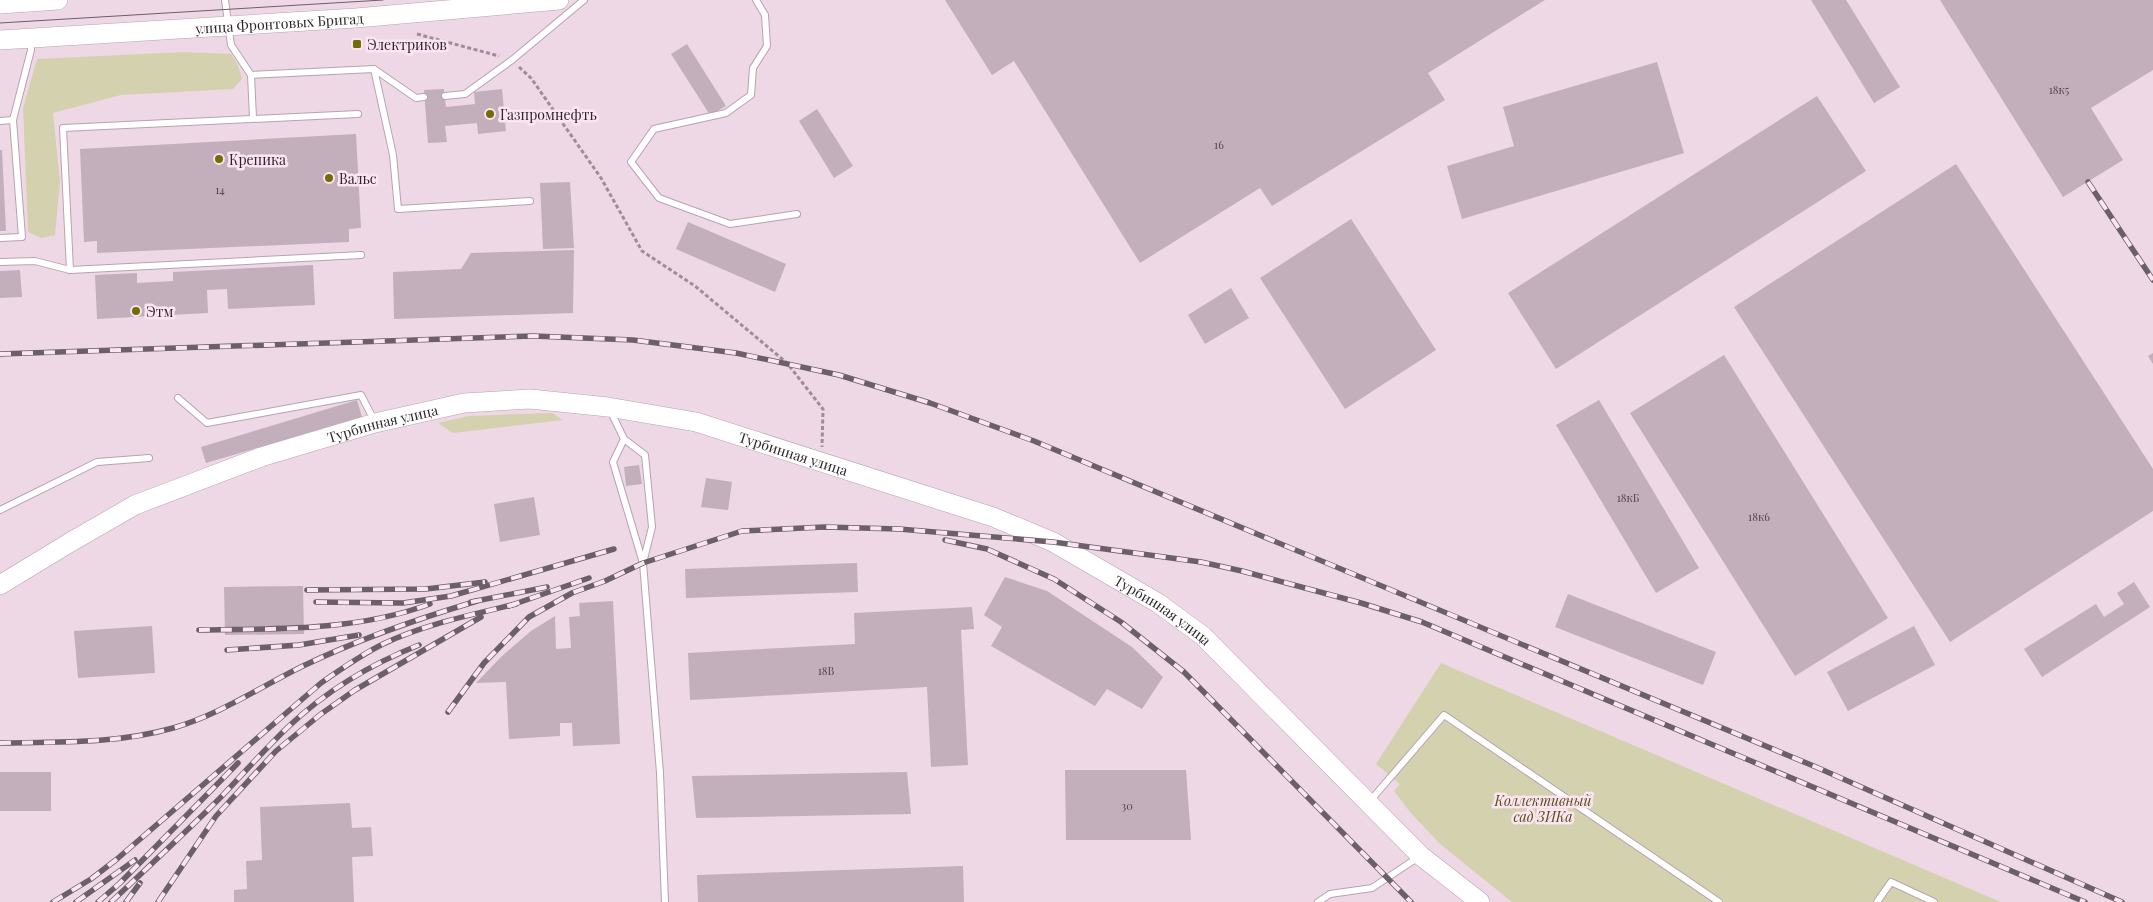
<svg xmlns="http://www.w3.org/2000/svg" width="2153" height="902" font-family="'Playfair Display',serif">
  <rect width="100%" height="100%" fill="#eed8e6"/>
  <g fill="#d4d1af">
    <path d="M 184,52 L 231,54 L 238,65 L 242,79 L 233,89 L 121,95 L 53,113 L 60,182 L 55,235 L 41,238 L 28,232 L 23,108 L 37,59 Z"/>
    <path d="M 552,413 L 563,420 L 453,433 L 438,423 L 469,416 Z"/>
    <path d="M 1441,663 L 2001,902 L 1512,902 L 1440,844 L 1410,812 L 1394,791 L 1400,784 L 1376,764 Z"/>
  </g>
  <g fill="#c3aebb">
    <path d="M 945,0 L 1545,0 L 1428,73 L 1445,100 L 1272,206 L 1260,188 L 1140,263 L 1014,61 L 992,75 Z"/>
    <path d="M 1811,0 L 1846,0 L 1900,87 L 1874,103 Z"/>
    <path d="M 1940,0 L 2153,0 L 2153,70 L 2091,108 L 2123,160 L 2063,197 Z"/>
    <path d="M 687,44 L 726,106 L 710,115 L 671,54 Z"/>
    <path d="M 1657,62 L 1684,153 L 1462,219 L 1447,166 L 1514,146 L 1503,107 Z"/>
    <path d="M 444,89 L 446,107 L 475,104 L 474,92 L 502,89 L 506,131 L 478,134 L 477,123 L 445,126 L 447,142 L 428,143 L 424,90 Z"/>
    <path d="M 1817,96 L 1866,171 L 1556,369 L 1508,293 Z"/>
    <path d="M 817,109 L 853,166 L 834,178 L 799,121 Z"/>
    <path d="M 356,134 L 361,228 L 349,229 L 349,242 L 97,253 L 97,241 L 84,242 L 80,149 Z"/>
    <path d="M 0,150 L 2,150 L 6,231 L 0,231 Z"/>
    <path d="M 1956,164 L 2153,469 L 2153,511 L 1950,642 L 1734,307 Z"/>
    <path d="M 570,182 L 574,248 L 543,249 L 540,183 Z"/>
    <path d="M 1351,219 L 1436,350 L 1345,409 L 1260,278 Z"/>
    <path d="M 688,222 L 786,264 L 775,292 L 676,249 Z"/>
    <path d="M 574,250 L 573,313 L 394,319 L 393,272 L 461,269 L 471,253 Z"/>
    <path d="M 313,265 L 315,305 L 228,309 L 227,289 L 207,290 L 208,313 L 97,319 L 95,275 L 137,273 L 137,283 L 173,281 L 173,272 Z"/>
    <path d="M 20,270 L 22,297 L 0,298 L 0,271 Z"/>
    <path d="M 1231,288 L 1249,318 L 1205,344 L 1188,315 Z"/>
    <path d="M 2153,353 L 2153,364 L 2148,356 Z"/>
    <path d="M 1724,355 L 1888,618 L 1795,676 L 1630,413 Z"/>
    <path d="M 357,400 L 362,417 L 206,463 L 201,447 Z"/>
    <path d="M 1599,400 L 1699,568 L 1656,593 L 1556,425 Z"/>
    <path d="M 639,465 L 642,484 L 626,486 L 624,467 Z"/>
    <path d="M 706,478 L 732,482 L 728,510 L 701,507 Z"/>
    <path d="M 534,497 L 540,535 L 500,542 L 494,504 Z"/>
    <path d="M 857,563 L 858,592 L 686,598 L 685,569 Z"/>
    <path d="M 1005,577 L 1047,591 L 1132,647 L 1163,677 L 1142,709 L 1107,689 L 1095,706 L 991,646 L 1002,627 L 984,615 Z"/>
    <path d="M 2134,582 L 2150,607 L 2042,677 L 2024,649 L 2096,604 L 2104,617 L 2124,604 L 2117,593 Z"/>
    <path d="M 303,586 L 304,634 L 225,635 L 224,587 Z"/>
    <path d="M 1568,594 L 1716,652 L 1703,685 L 1555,627 Z"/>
    <path d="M 613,601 L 620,744 L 573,746 L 572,723 L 560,723 L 560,736 L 509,739 L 506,682 L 476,683 L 502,656 L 531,631 L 555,616 L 556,649 L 571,648 L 569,617 L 580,616 L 579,603 Z"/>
    <path d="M 972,607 L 974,629 L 961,630 L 968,765 L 931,767 L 927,687 L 690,700 L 688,653 L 855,644 L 854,613 Z"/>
    <path d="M 152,626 L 155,673 L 78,678 L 74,631 Z"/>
    <path d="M 1914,626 L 1935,665 L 1848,711 L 1827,672 Z"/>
    <path d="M 1065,770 L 1186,770 L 1191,840 L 1066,840 Z"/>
    <rect x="0" y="772" width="51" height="39"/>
    <path d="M 907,772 L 911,814 L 696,818 L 692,776 Z"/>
    <path d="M 350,803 L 352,828 L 371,827 L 373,856 L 352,857 L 354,902 L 234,902 L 234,890 L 247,889 L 246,861 L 262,860 L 260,807 Z"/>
    <path d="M 963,866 L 964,902 L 698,902 L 697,875 Z"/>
  </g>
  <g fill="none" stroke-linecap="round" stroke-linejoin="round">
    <g stroke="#b8a2b0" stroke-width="8">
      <g id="lane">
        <path d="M 225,0 L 231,45 L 251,75 L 253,118"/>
        <path d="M 756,0 L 765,15 L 767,46 L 753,68 L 751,95 L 726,113 L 654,129 L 631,162 L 659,198 L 730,224 L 797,214"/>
        <path d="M 374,69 L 393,155 L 398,209 L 530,201"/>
        <path d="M 251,75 L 374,69 L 416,98 L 424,97"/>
        <path d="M 445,96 L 465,94 L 512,60 L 584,0"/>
        <path d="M 0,121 L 13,120"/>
        <path d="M 0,238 L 22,237 L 13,120 L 31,50 L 30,39"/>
        <path d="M 0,262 L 35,261 L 70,270 L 361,255"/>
        <path d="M 70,270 L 63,128 L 358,114"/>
        <path d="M 178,398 L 207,423 L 361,395 L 375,422"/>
        <path d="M 610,410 L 624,439 L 645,455 L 652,527 L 643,563"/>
        <path d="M 624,439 L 613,462 L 643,563 L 660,773 L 665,902"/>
        <path d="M 0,510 L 97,462 L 149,458"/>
        <path d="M 1370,801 L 1444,715 L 1719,902"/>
        <path d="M 1318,902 L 1330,894 L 1372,888 L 1420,856"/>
        <path d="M 1877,902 L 1891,882 L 1934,902"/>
      </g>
    </g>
    <g stroke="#b8a2b0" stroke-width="20">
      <g id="secondary">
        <path d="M 0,4 L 58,0"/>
        <path id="s1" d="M 0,40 L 356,18 L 559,0"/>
        <path id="s2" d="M 0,585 L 69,543 L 135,505 L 261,457 L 375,423 L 464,403 L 530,399 L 608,407 L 696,422 L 993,517 L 1053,542 L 1158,603 L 1203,636 L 1421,856 L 1480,902"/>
      </g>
    </g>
    <g stroke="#9e8d98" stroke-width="3" stroke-dasharray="4 2.5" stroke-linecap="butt">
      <path d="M 417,34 L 499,56"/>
      <path d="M 519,67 L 531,78 L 601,178 L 642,251 L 695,286 L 787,363 L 823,409 L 822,447"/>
    </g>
    <use href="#lane" stroke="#fff" stroke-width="6"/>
    <use href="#secondary" stroke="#fff" stroke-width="19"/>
    <path stroke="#6c6068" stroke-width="1" d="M 0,23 L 383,0"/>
    <g stroke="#6c6068" stroke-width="5.5">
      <g id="rail">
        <path d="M 2088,182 L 2153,280"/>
        <path d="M 0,354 L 533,336 L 633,340 L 736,353 L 839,375 L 930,403 L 1034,441 L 1816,767 L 2122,902"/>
        <path d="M 945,540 L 987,549 L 1054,579 L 1121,622 L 1184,672 L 1411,902"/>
        <path d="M 307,590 L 426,589 L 485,582"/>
        <path d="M 316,602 L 403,603 L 451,596 L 614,549"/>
        <path d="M 471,602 L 547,587"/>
        <path d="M 509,606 L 589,578"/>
        <path d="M 199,630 C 275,629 357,631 430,604"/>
        <path d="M 227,650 L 299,645 L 359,635"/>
        <path d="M 448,712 L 484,663 L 529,617 L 572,593 L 605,581 L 643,563 L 742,531 L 824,527 L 899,529 L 1053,542 L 1201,562 L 1242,571 L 1361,603 L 1422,622 L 2085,902"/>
        <path d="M 0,743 C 58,742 117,744 173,728 C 219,715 260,687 303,666 C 359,639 417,619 477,601"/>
        <path d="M 53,902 L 91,879 L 117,859 L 321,683 C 341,669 361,655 383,644 C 425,624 471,615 516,604"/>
        <path d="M 76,902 L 135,860"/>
        <path d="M 98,902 L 120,883 L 238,763"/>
        <path d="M 111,902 C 147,868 184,834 219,799 C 242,775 264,750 288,727 C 326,691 371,664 419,645"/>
        <path d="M 126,902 L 140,883"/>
        <path d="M 158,902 L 216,816 L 276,751 L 321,714 L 355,690 L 481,617"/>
      </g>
    </g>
    <use href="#rail" stroke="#fce5f3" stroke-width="4" stroke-dasharray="11" stroke-linecap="butt"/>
  </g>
  <g fill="#746b04" stroke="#fce5f3" stroke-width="2">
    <rect x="352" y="39" width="10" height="10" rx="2.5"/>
    <circle cx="490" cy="114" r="5"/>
    <circle cx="219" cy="159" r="5"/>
    <circle cx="329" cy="178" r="5"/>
    <circle cx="136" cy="311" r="5"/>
  </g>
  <g text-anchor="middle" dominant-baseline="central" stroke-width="5" stroke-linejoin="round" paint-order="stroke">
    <g font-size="11" fill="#52474e">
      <text x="2059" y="89">18к5</text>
      <text x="1219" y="144">16</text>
      <text x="220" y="189">14</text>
      <text x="1628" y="497">18кБ</text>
      <text x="1759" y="516">18к6</text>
      <text x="826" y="670">18В</text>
      <text x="1127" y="805">30</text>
    </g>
    <g font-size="14" fill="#2d252a" stroke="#fce5f3">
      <text stroke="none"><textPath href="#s1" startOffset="280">улица Фронтовых Бригад</textPath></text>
      <text stroke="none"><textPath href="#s2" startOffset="418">Турбинная улица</textPath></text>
      <text stroke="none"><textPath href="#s2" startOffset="838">Турбинная улица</textPath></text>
      <text stroke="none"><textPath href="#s2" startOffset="1242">Турбинная улица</textPath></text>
    </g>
    <g font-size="14" fill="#2d252a" stroke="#fce5f3" text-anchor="start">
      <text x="367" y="44">Электриков</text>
      <text x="500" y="114">Газпромнефть</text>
      <text x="229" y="159">Крепика</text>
      <text x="339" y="178">Вальс</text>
      <text x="146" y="311">Этм</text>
    </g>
    <g font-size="14" font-style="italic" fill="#565013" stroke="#fce5f3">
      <text x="1543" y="800">Коллективный<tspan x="1543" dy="16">сад ЗИКа</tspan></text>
    </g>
  </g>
</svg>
